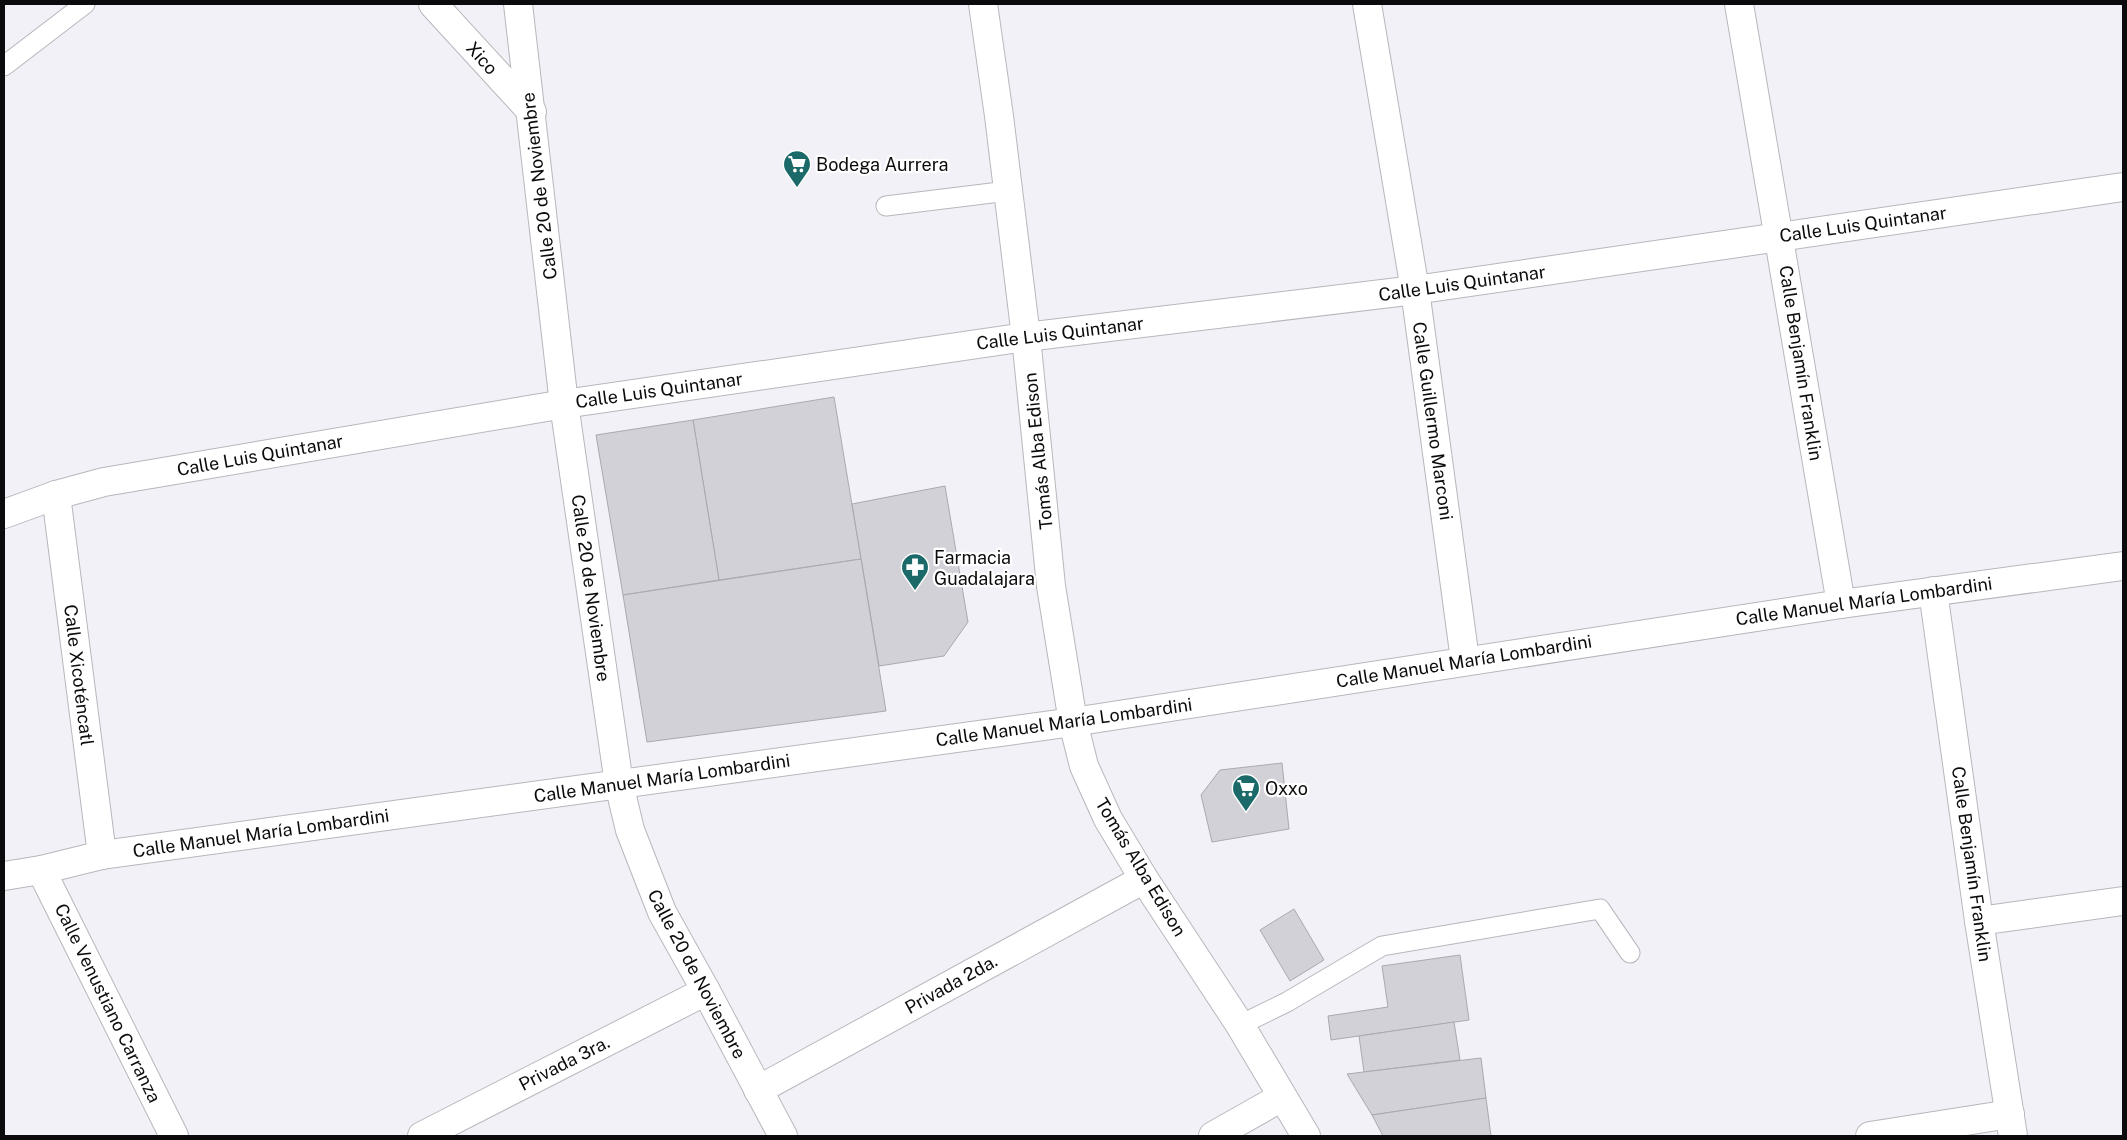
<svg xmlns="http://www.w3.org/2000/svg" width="2127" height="1140" font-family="'Public Sans',sans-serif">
  <rect width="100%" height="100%" fill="#f1f1f7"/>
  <g fill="#d1d1d7" stroke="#a9a9af">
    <path d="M 834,397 L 861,559 L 719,580 L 693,420 Z"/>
    <path d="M 693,420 L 719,580 L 623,595 L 596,435 Z"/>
    <path d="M 945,486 L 968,622 L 944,656 L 879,666 L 852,504 Z"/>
    <path d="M 861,559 L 886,711 L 647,742 L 623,595 Z"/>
    <path d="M 1282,763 L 1289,829 L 1212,842 L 1201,795 L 1220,770 Z"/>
    <path d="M 1294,909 L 1324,960 L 1290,981 L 1260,930 Z"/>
    <path d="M 1460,955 L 1469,1020 L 1331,1040 L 1328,1016 L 1388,1007 L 1382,966 Z"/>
    <path d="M 1454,1022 L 1460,1060 L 1364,1072 L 1359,1036 Z"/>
    <path d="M 1481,1058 L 1486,1098 L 1372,1115 L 1347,1074 Z"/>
    <path d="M 1486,1098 L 1491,1136 L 1383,1136 L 1372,1115 Z"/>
  </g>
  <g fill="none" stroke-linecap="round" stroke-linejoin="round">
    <g stroke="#b7b7bd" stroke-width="21">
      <g id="service">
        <path d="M 4,66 L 85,4"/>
        <path d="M 886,206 L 1008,191"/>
        <path d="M 1240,1025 L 1287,1002 L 1382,946 L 1600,909 L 1630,953"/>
      </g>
    </g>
    <g stroke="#b7b7bd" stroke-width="30">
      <g id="minor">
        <path d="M 433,4 L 532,112"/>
        <path d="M 518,4 L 564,404 L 619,784 L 630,830 L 662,912 L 706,991 L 783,1136"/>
        <path d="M 1367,4 L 1415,290 L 1465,660"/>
        <path d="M 1739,4 L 1841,604"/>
        <path d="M 56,495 L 102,855"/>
        <path d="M 4,514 L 56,495 L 104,482 L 564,404 L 1026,337 L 1415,290 L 2123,187"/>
        <path d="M 1933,591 L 1979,921 L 2013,1136"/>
        <path d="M 41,870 L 174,1136"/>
        <path d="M 1979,921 L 2123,901"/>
        <path d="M 758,1090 L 1144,879"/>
        <path d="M 422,1136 L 706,991"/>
        <path d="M 1213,1136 L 1282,1097"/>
        <path d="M 1870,1136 L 2010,1114"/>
      </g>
    </g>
    <g stroke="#b7b7bd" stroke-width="30">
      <g id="tertiary">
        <path d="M 983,4 L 999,116 L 1026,337 L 1051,586 L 1073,722 L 1084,766 L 1108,819 L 1144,879 L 1240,1025 L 1306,1136"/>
        <path d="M 4,876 L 41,870 L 102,855 L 1073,722 L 1841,604 L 2123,566"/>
      </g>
    </g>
    <use href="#service" stroke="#fff" stroke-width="19"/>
    <use href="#minor" stroke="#fff" stroke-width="28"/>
    <use href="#tertiary" stroke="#fff" stroke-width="28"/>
  </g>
  <defs>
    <g id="supermarket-pin" transform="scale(1.4375)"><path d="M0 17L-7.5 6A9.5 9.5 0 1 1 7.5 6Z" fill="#1b6969" stroke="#fff"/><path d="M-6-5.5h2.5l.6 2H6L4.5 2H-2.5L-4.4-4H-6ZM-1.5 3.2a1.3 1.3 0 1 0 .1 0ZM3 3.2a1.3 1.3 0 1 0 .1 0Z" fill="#fff"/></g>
    <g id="pharmacy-pin" transform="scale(1.4375)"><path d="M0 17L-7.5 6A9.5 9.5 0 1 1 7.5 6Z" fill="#1b6969" stroke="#fff"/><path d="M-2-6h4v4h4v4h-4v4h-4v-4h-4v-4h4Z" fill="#fff"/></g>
  </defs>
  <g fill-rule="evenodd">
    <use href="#supermarket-pin" x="797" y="164"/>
    <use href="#pharmacy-pin" x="915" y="567"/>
    <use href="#supermarket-pin" x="1246" y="788"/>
  </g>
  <g text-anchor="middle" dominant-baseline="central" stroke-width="4.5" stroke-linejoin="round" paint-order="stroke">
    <g font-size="18" fill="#0b0b0d" stroke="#fff">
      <text transform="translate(482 58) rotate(48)">Xico</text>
      <text transform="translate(539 186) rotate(-97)">Calle 20 de Noviembre</text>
      <text transform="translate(1863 224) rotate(-8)">Calle Luis Quintanar</text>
      <text transform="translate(1462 283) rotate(-8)">Calle Luis Quintanar</text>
      <text transform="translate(1060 333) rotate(-7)">Calle Luis Quintanar</text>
      <text transform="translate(1801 363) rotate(81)">Calle Benjamín Franklin</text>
      <text transform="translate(659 390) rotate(-8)">Calle Luis Quintanar</text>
      <text transform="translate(1433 421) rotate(82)">Calle Guillermo Marconi</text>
      <text transform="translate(1038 451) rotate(-96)">Tomás Alba Edison</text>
      <text transform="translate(260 455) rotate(-10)">Calle Luis Quintanar</text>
      <text transform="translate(591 588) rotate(82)">Calle 20 de Noviembre</text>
      <text transform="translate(1864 601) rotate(-8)">Calle Manuel María Lombardini</text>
      <text transform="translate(1464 661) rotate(-9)">Calle Manuel María Lombardini</text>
      <text transform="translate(79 675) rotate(83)">Calle Xicoténcatl</text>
      <text transform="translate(1064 722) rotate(-8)">Calle Manuel María Lombardini</text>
      <text transform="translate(662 778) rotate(-8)">Calle Manuel María Lombardini</text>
      <text transform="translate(261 833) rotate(-8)">Calle Manuel María Lombardini</text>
      <text transform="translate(1972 864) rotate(82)">Calle Benjamín Franklin</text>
      <text transform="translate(1141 867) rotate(59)">Tomás Alba Edison</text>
      <text transform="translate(697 974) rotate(62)">Calle 20 de Noviembre</text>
      <text transform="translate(951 984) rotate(-29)">Privada 2da.</text>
      <text transform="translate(108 1003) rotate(64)">Calle Venustiano Carranza</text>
      <text transform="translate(564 1063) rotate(-27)">Privada 3ra.</text>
    </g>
    <g font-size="18" fill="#0b0b0d" stroke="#fff" text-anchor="start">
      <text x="816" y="164">Bodega Aurrera</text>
      <text x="934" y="557">Farmacia<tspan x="934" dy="21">Guadalajara</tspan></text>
      <text x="1265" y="788">Oxxo</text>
    </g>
  </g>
  <rect width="2127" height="1140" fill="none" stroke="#0b0b0d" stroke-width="10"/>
</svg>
